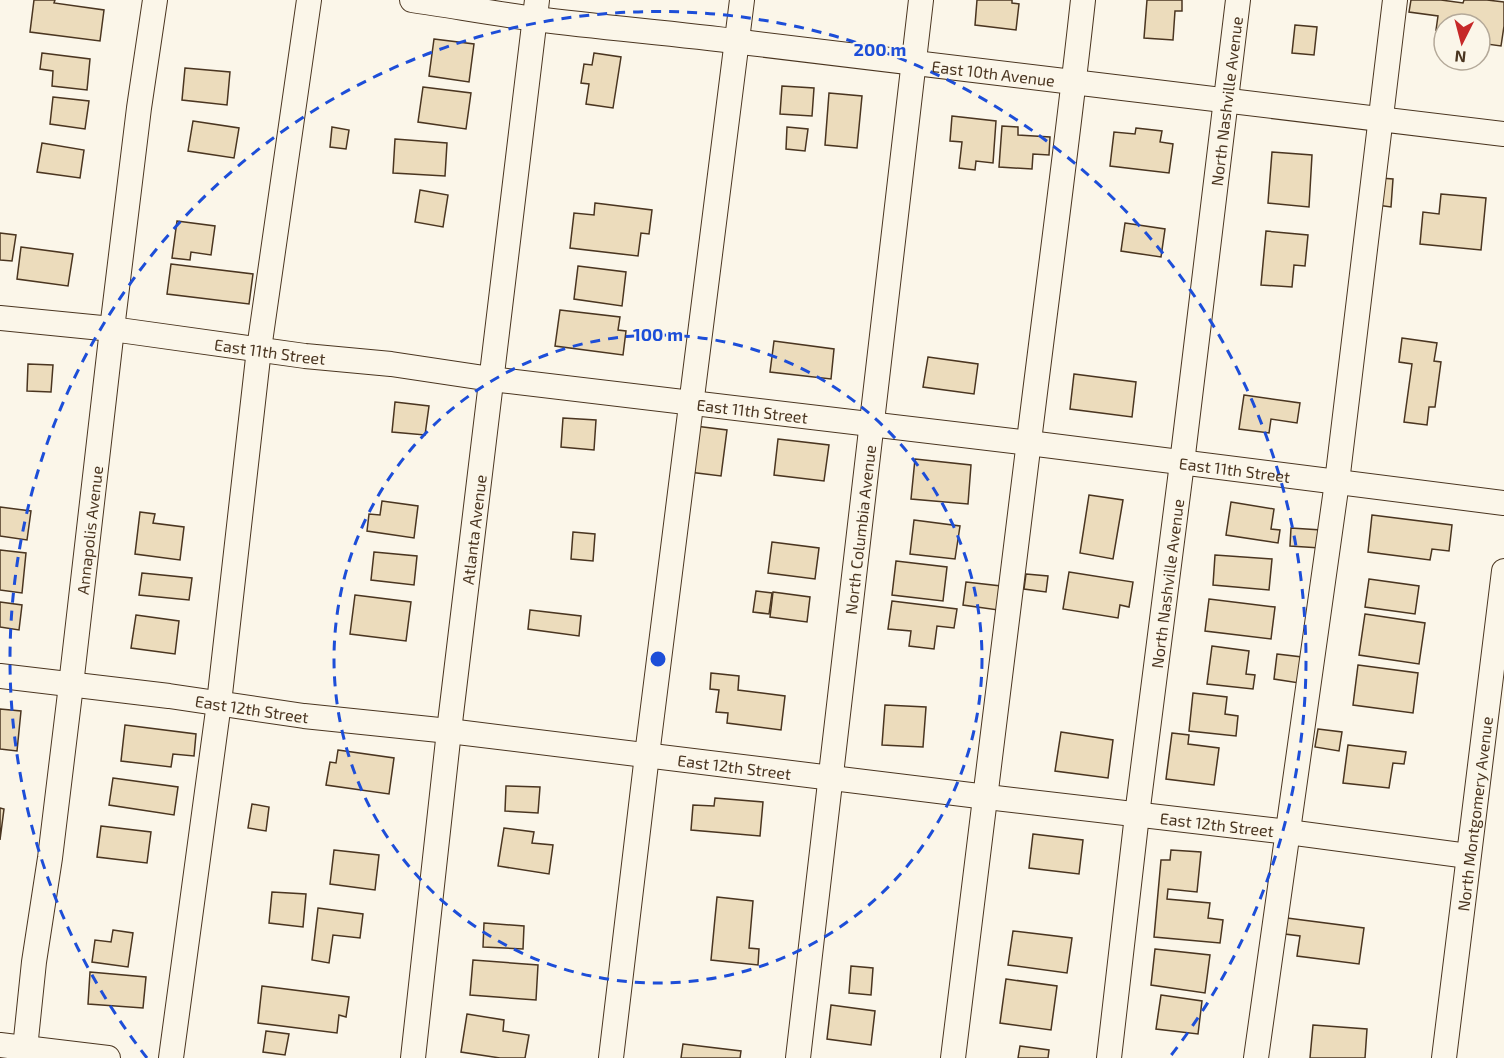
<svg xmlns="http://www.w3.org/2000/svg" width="1504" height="1058" font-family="'Exo 2',sans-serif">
  <rect width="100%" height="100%" fill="#fbf6e9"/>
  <g fill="#ecdcbc" stroke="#4a3520" stroke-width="1.5">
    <path d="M 34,0 L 55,0 L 54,3 L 104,10 L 100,41 L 30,32 Z"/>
    <path d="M 977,0 L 1012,0 L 1012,3 L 1019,4 L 1016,30 L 975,25 Z"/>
    <path d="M 1147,0 L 1182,0 L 1182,11 L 1175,11 L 1173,40 L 1144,38 Z"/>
    <path d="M 1411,0 L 1441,0 L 1463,3 L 1464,0 L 1487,0 L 1504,2 L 1504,26 L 1501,46 L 1487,44 L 1486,48 L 1480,47 L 1480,24 L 1444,24 L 1444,31 L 1436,30 L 1438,16 L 1409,12 Z"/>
    <path d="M 1295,25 L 1317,27 L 1314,55 L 1292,53 Z"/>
    <path d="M 434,39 L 474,44 L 469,82 L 429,76 Z"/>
    <path d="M 42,53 L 90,59 L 87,90 L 52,86 L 53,71 L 40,69 Z"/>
    <path d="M 594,53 L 621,57 L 613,108 L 586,104 L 589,84 L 581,83 L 584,64 L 592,65 Z"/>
    <path d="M 185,68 L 230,72 L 227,105 L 182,100 Z"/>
    <path d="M 782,86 L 814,88 L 812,116 L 780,114 Z"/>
    <path d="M 423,87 L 471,93 L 466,129 L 418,122 Z"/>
    <path d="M 829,93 L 862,96 L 857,148 L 825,145 Z"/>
    <path d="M 53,97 L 89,101 L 85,129 L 50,124 Z"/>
    <path d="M 952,116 L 996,121 L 993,163 L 976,161 L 975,170 L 959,168 L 962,142 L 950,141 Z"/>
    <path d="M 193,121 L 239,128 L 234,158 L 188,151 Z"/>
    <path d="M 1002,126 L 1018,127 L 1018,135 L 1050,137 L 1049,155 L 1033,154 L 1032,169 L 999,167 Z"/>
    <path d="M 332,127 L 349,130 L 346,149 L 330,147 Z"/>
    <path d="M 787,127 L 808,129 L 805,151 L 786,149 Z"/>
    <path d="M 1136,128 L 1162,131 L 1160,142 L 1173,144 L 1169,173 L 1110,166 L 1114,132 L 1135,134 Z"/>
    <path d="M 395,139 L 447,143 L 445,176 L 393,173 Z"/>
    <path d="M 42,143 L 84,150 L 80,178 L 37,172 Z"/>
    <path d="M 1272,152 L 1312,155 L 1309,207 L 1268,203 Z"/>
    <path d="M 1380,178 L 1393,179 L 1391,207 L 1377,205 Z"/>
    <path d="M 420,190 L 448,195 L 443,227 L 415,222 Z"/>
    <path d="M 1441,194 L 1486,198 L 1481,250 L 1420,244 L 1423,212 L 1439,214 Z"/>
    <path d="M 595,203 L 652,210 L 649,234 L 641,233 L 638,256 L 570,248 L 574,213 L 594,215 Z"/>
    <path d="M 177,221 L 215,226 L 211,255 L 191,252 L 190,260 L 172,258 Z"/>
    <path d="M 1125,223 L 1165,229 L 1161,257 L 1121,251 Z"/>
    <path d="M 1266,231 L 1308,235 L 1305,266 L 1294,265 L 1292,287 L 1261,285 Z"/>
    <path d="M 0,233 L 16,235 L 12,261 L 0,260 Z"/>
    <path d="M 21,247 L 73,254 L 68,286 L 17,279 Z"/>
    <path d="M 171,264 L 253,274 L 249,304 L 167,294 Z"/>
    <path d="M 578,266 L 626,272 L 622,306 L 574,299 Z"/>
    <path d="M 560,310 L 620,317 L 618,330 L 626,331 L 623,355 L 555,346 Z"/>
    <path d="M 1402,338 L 1437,343 L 1434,361 L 1441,362 L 1435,407 L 1429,407 L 1427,425 L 1404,422 L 1412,364 L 1399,362 Z"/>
    <path d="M 774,341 L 834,349 L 831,379 L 770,372 Z"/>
    <path d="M 928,357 L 978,364 L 974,394 L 923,387 Z"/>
    <path d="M 28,364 L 53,365 L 51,392 L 27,391 Z"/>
    <path d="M 1074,374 L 1136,382 L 1132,417 L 1070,409 Z"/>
    <path d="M 1244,395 L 1300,403 L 1297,423 L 1271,419 L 1269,433 L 1239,429 Z"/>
    <path d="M 395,402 L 429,406 L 425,435 L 392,432 Z"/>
    <path d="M 563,418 L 596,420 L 594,450 L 561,447 Z"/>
    <path d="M 695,426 L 727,430 L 721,476 L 689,472 Z"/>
    <path d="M 778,439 L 829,445 L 824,481 L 774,475 Z"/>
    <path d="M 915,459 L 971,465 L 968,504 L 911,499 Z"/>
    <path d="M 1089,495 L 1123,500 L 1113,559 L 1080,553 Z"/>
    <path d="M 382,501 L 418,506 L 414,538 L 367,531 L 369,514 L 380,515 Z"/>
    <path d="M 1231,502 L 1274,509 L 1271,529 L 1280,530 L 1278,543 L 1226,535 Z"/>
    <path d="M 0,507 L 31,511 L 27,540 L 0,536 Z"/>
    <path d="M 140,512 L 155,514 L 153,523 L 184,527 L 180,560 L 135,554 Z"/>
    <path d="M 1372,515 L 1452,525 L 1449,551 L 1432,549 L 1430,560 L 1368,552 Z"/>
    <path d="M 914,520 L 960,526 L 955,559 L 910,554 Z"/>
    <path d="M 1291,528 L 1321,530 L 1320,548 L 1290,546 Z"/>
    <path d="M 573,532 L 595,534 L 593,561 L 571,559 Z"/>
    <path d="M 772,542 L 819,548 L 815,579 L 768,573 Z"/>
    <path d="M 0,550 L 26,553 L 22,593 L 0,590 Z"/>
    <path d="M 374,552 L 417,556 L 414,585 L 371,580 Z"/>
    <path d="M 1215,555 L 1272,559 L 1269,590 L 1213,585 Z"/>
    <path d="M 896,561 L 947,567 L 943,601 L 892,595 Z"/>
    <path d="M 1069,572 L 1133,582 L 1129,607 L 1120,605 L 1118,618 L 1063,609 Z"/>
    <path d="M 142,573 L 192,578 L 189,600 L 139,595 Z"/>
    <path d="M 1026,574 L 1048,576 L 1046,592 L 1024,589 Z"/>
    <path d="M 1369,579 L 1419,586 L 1415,614 L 1365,607 Z"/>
    <path d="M 966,582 L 1001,586 L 998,610 L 963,605 Z"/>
    <path d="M 756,591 L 772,593 L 769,614 L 753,612 Z"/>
    <path d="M 773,592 L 810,597 L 807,622 L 770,617 Z"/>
    <path d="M 355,595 L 411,602 L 406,641 L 350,634 Z"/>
    <path d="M 1209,599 L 1275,607 L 1271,639 L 1205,631 Z"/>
    <path d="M 892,601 L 957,609 L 954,628 L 937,626 L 934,649 L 909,646 L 911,631 L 888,629 Z"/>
    <path d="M 0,602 L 22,605 L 19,630 L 0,627 Z"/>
    <path d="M 530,610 L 581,616 L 579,636 L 528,629 Z"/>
    <path d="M 1365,614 L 1425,623 L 1419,664 L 1359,655 Z"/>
    <path d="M 136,615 L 179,621 L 175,654 L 131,648 Z"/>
    <path d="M 1212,646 L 1249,651 L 1246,674 L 1255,675 L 1253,689 L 1207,684 Z"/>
    <path d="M 1277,654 L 1302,657 L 1299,683 L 1274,679 Z"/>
    <path d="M 1358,665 L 1418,673 L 1413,713 L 1353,705 Z"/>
    <path d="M 711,673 L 739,676 L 738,690 L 785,696 L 781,730 L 727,723 L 728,713 L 716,712 L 719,690 L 710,689 Z"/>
    <path d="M 1193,693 L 1227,697 L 1225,714 L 1238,716 L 1236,736 L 1189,731 Z"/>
    <path d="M 885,705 L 926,707 L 923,747 L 882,745 Z"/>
    <path d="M 0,709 L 21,711 L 17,751 L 0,749 Z"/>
    <path d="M 125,725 L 196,734 L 194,756 L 173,754 L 171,767 L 121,761 Z"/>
    <path d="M 1318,729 L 1342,732 L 1339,751 L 1315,747 Z"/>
    <path d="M 1061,732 L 1113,740 L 1108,778 L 1055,771 Z"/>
    <path d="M 1172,733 L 1189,735 L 1188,744 L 1219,748 L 1214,785 L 1166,779 Z"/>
    <path d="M 1348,745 L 1406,752 L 1404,764 L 1393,763 L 1389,788 L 1343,783 Z"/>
    <path d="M 338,750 L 394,758 L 389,794 L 326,785 L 330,762 L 336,763 Z"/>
    <path d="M 113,778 L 178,787 L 174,815 L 109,805 Z"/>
    <path d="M 506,786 L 540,787 L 538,813 L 505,811 Z"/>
    <path d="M 715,798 L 763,802 L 760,836 L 691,830 L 693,805 L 714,806 Z"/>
    <path d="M 252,804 L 269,807 L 266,831 L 248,828 Z"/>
    <path d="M 0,808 L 4,809 L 0,840 Z"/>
    <path d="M 101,826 L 151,832 L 147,863 L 97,857 Z"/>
    <path d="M 504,828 L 534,832 L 532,843 L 553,845 L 549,874 L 498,866 Z"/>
    <path d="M 1033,834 L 1083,840 L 1079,874 L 1029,868 Z"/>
    <path d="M 334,850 L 379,855 L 375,890 L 330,884 Z"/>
    <path d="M 1171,850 L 1201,852 L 1197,892 L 1168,889 L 1167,899 L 1210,903 L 1208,918 L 1223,920 L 1220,943 L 1154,937 L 1161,860 L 1170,860 Z"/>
    <path d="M 272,892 L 306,894 L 303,927 L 269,923 Z"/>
    <path d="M 717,897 L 753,901 L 749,948 L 759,949 L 758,965 L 711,960 Z"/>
    <path d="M 318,908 L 363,914 L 360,938 L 333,935 L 329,963 L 312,960 Z"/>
    <path d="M 1287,918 L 1364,928 L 1359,964 L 1297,956 L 1300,936 L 1285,934 Z"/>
    <path d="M 484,923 L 524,926 L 523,949 L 483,947 Z"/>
    <path d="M 113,930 L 133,933 L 128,967 L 92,962 L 95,940 L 111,942 Z"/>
    <path d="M 1013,931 L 1072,938 L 1067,973 L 1008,965 Z"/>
    <path d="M 1155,949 L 1210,955 L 1205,993 L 1151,985 Z"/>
    <path d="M 473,960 L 538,965 L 536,1000 L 470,995 Z"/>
    <path d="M 851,966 L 873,968 L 871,995 L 849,993 Z"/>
    <path d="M 90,972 L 146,977 L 143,1008 L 88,1004 Z"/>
    <path d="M 1006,979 L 1057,986 L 1051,1030 L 1000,1023 Z"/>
    <path d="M 262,986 L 349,997 L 346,1017 L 339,1015 L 337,1033 L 258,1023 Z"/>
    <path d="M 1161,995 L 1202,1001 L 1198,1034 L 1156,1029 Z"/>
    <path d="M 831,1005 L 875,1011 L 871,1045 L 827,1039 Z"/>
    <path d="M 467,1014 L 504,1020 L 503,1031 L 529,1035 L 525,1058 L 500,1058 L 461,1052 Z"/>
    <path d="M 1313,1025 L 1367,1029 L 1365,1058 L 1310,1058 Z"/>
    <path d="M 266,1031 L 289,1034 L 285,1055 L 263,1052 Z"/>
    <path d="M 683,1044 L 741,1051 L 740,1058 L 681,1058 Z"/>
    <path d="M 1020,1046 L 1049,1050 L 1048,1058 L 1018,1058 Z"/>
  </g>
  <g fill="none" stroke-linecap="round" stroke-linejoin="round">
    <g stroke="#4a3520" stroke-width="26">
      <g id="minor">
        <path id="s1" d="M 412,0 C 454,6 495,14 537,19 C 605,28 673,33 741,42 C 995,73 1250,103 1504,134"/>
        <path id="s2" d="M 0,318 L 112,329 L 305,356 L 391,364 L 491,379 L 1029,443 L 1504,503"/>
        <path id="s3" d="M 0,676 L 169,696 L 304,716 L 449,731 L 987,797 L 1288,832 L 1468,856"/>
        <path d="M 0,1045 L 108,1058"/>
        <path id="s4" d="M 24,1058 L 34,962 L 50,858 L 71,685 L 112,329 L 139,108 L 155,0"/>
        <path d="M 171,1058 L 219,703 L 259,349 L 309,0"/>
        <path id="s5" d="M 413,1058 L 449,731 L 537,0"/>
        <path d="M 611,1058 L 647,755 L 742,0"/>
        <path id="s6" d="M 798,1058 L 921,0"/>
        <path d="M 953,1058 C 980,853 1004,647 1029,441 C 1047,294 1067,147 1083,0"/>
        <path id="s7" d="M 1109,1058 L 1137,815 L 1182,463 L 1238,0"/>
        <path d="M 1256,1058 L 1337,482 L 1395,0"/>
        <path id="s8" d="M 1444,1058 L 1504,571"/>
      </g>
    </g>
    <use href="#minor" stroke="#fbf6e9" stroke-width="24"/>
  </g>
  <g fill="none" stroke="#1d4ed8" stroke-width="3" stroke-dasharray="10 8">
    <circle cx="658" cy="659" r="324"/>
    <path d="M147 1058A648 648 0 1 1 1169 1058"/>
  </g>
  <g text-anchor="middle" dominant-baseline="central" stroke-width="4.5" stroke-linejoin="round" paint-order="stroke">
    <g font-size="16" fill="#4a3520" stroke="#fbf6e9">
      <text stroke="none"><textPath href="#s1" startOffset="586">East 10th Avenue</textPath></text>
      <text stroke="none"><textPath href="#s7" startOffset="964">North Nashville Avenue</textPath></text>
      <text stroke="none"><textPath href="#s2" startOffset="272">East 11th Street</textPath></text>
      <text stroke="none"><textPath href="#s2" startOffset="758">East 11th Street</textPath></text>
      <text stroke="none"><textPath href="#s2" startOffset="1244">East 11th Street</textPath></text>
      <text stroke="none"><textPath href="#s4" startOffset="532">Annapolis Avenue</textPath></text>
      <text stroke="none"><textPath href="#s5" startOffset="532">Atlanta Avenue</textPath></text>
      <text stroke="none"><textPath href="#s6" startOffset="532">North Columbia Avenue</textPath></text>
      <text stroke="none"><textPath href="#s7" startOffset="478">North Nashville Avenue</textPath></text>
      <text stroke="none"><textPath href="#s3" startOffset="254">East 12th Street</textPath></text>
      <text stroke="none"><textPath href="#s3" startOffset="740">East 12th Street</textPath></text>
      <text stroke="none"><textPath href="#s8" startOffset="246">North Montgomery Avenue</textPath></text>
      <text stroke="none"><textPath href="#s3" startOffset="1226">East 12th Street</textPath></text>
    </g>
  </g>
  <circle cx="658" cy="659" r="9" fill="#1d4ed8" stroke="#fbf6e9" stroke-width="3"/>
  <g font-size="18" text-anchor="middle" font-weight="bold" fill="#1d4ed8" stroke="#fbf6e9" stroke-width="4.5" stroke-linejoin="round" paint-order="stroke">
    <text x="880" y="56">200 m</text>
    <text x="658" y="341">100 m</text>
  </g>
  <g transform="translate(1462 42) rotate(186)"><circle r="28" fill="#fbf6e9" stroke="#b4a999" stroke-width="1.5"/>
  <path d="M0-4.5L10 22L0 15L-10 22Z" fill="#c62828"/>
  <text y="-9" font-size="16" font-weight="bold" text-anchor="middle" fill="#4a3520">N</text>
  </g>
</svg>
